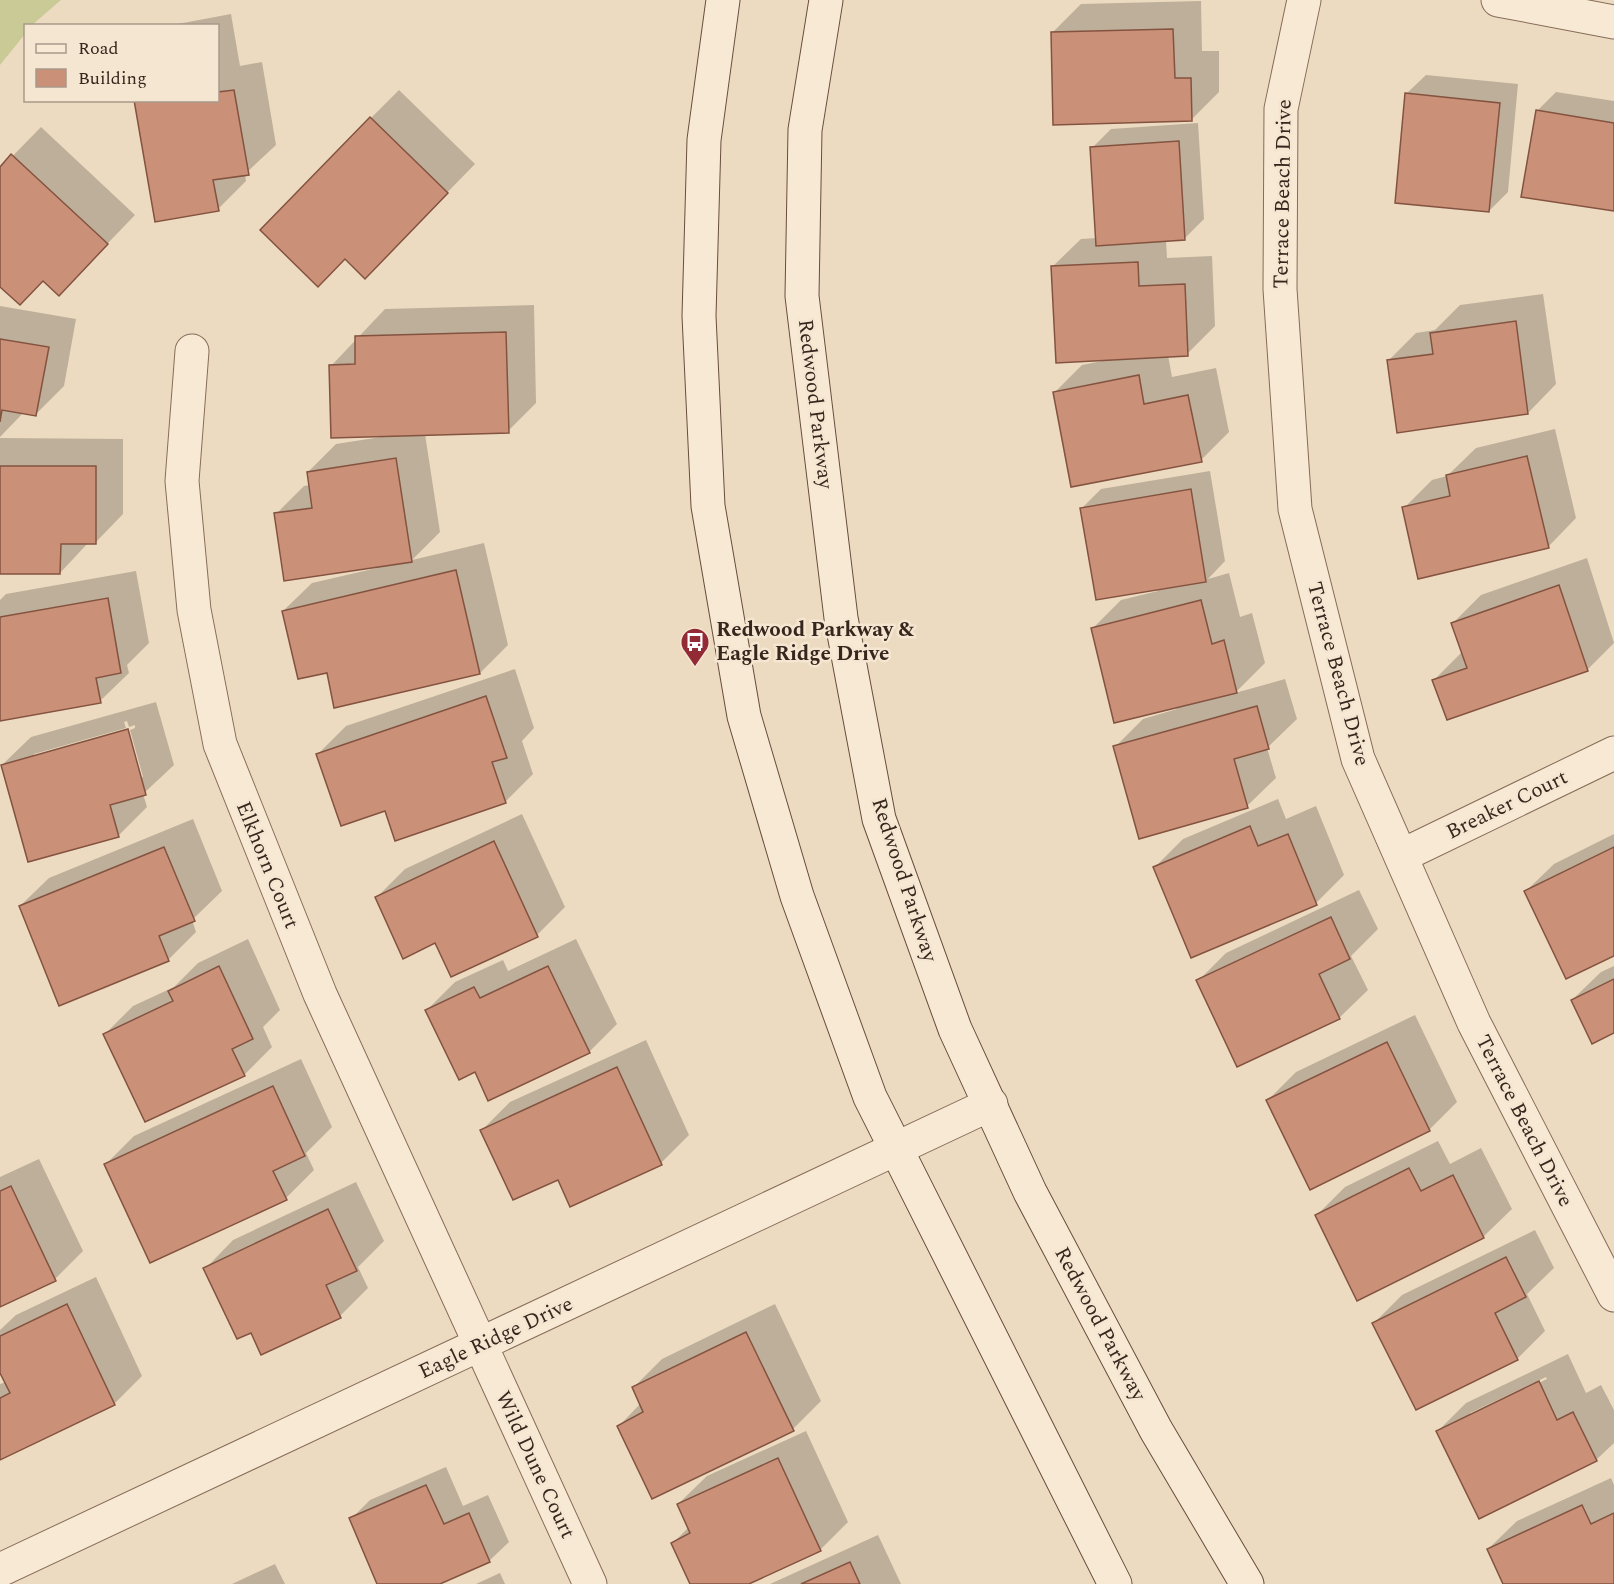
<svg xmlns="http://www.w3.org/2000/svg" width="1614" height="1584" font-family="Spectral,serif">
  <rect width="100%" height="100%" fill="#eddbc1"/>
  <path fill="#caca96" d="M 0,0 L 61,0 L 32,25 L 26,26 L 25,34 L 0,65 Z"/>
  <g fill="#0003" fill-rule="evenodd">
    <path d="M 1201,1 L 1202,51 L 1219,51 L 1219,92 L 1191,120 L 1052,33 L 1081,4 Z"/>
    <path d="M 231,14 L 240,66 L 262,62 L 276,145 L 245,174 L 246,181 L 218,209 L 136,100 L 218,100 L 218,26 L 167,26 Z"/>
    <path d="M 1426,75 L 1518,84 L 1508,192 L 1489,211 L 1406,94 Z"/>
    <path d="M 399,90 L 475,164 L 393,248 L 371,118 Z"/>
    <path d="M 1556,92 L 1614,101 L 1614,210 L 1537,111 Z"/>
    <path d="M 1198,123 L 1204,219 L 1184,239 L 1166,240 L 1167,258 L 1212,256 L 1215,326 L 1187,354 L 1168,355 L 1172,377 L 1216,368 L 1229,432 L 1201,460 L 1054,393 L 1082,365 L 1102,361 L 1052,267 L 1081,239 L 1097,238 L 1092,148 L 1111,129 Z"/>
    <path d="M 41,127 L 135,215 L 59,294 L 44,279 L 0,285 L 0,169 Z"/>
    <path d="M 1543,294 L 1556,384 L 1528,413 L 1388,361 L 1416,333 L 1435,330 L 1460,305 Z"/>
    <path d="M 534,305 L 536,403 L 508,431 L 425,434 L 440,532 L 412,560 L 484,543 L 508,645 L 480,673 L 328,671 L 283,611 L 312,583 L 377,568 L 377,565 L 276,514 L 304,486 L 310,485 L 308,472 L 336,444 L 381,437 L 331,366 L 385,309 Z"/>
    <path d="M 0,306 L 76,319 L 64,386 L 36,414 L 24,412 L 0,437 Z"/>
    <path d="M 1555,429 L 1576,518 L 1548,547 L 1404,508 L 1432,480 L 1447,476 L 1476,448 Z"/>
    <path d="M 0,438 L 123,439 L 123,514 L 95,543 L 88,543 L 60,573 L 0,573 Z"/>
    <path d="M 1210,471 L 1225,561 L 1208,579 L 1229,573 L 1240,617 L 1252,613 L 1265,663 L 1235,693 L 1285,679 L 1297,719 L 1267,748 L 1276,778 L 1247,806 L 1115,747 L 1143,719 L 1177,709 L 1093,628 L 1121,600 L 1158,591 L 1082,508 L 1101,489 Z"/>
    <path d="M 1587,558 L 1614,643 L 1588,669 L 1448,718 L 1434,680 L 1463,651 L 1453,623 L 1481,595 Z"/>
    <path d="M 136,571 L 149,643 L 127,665 L 129,673 L 100,701 L 0,719 L 0,600 L 6,594 Z"/>
    <path d="M 515,669 L 534,728 L 522,741 L 533,774 L 505,802 L 386,809 L 318,754 L 346,726 Z"/>
    <path d="M 156,702 L 174,765 L 143,794 L 147,807 L 119,835 L 29,860 L 2,765 L 31,737 ZM 127,721 L 129,727 L 135,725 L 135,728 L 130,730 L 143,777 L 34,757 L 34,754 L 126,728 L 124,722 Z"/>
    <path d="M 1278,799 L 1286,819 L 1316,806 L 1344,875 L 1316,903 L 1192,956 L 1155,867 L 1183,839 Z"/>
    <path d="M 522,814 L 565,907 L 537,935 L 377,897 L 405,869 Z"/>
    <path d="M 193,819 L 222,891 L 192,920 L 196,932 L 168,960 L 20,906 L 49,878 Z"/>
    <path d="M 1614,834 L 1614,954 L 1525,892 L 1554,864 Z"/>
    <path d="M 1359,890 L 1378,929 L 1351,956 L 1368,990 L 1339,1018 L 1198,981 L 1226,953 Z"/>
    <path d="M 248,939 L 280,1010 L 263,1027 L 272,1047 L 244,1075 L 105,1034 L 133,1006 L 174,987 L 198,963 Z"/>
    <path d="M 576,939 L 617,1024 L 589,1052 L 475,1070 L 427,1010 L 455,982 L 503,960 L 508,971 Z"/>
    <path d="M 1614,966 L 1614,1031 L 1572,1000 L 1601,972 Z"/>
    <path d="M 1415,1015 L 1457,1102 L 1429,1130 L 1268,1100 L 1296,1072 Z"/>
    <path d="M 646,1040 L 689,1135 L 661,1163 L 570,1205 L 558,1178 L 482,1130 L 510,1102 Z"/>
    <path d="M 301,1059 L 332,1127 L 306,1153 L 314,1170 L 286,1198 L 106,1164 L 134,1136 Z"/>
    <path d="M 1438,1141 L 1450,1164 L 1481,1148 L 1512,1209 L 1483,1237 L 1316,1216 L 1345,1187 Z"/>
    <path d="M 39,1159 L 83,1251 L 55,1279 L 0,1305 L 0,1177 Z"/>
    <path d="M 356,1182 L 384,1241 L 358,1267 L 368,1288 L 340,1316 L 252,1331 L 205,1269 L 233,1240 Z"/>
    <path d="M 1535,1230 L 1554,1268 L 1527,1294 L 1545,1331 L 1517,1359 L 1374,1323 L 1402,1295 Z"/>
    <path d="M 96,1277 L 142,1376 L 114,1404 L 0,1458 L 0,1384 L 6,1382 L 0,1369 L 0,1330 L 16,1315 Z"/>
    <path d="M 775,1304 L 821,1401 L 793,1429 L 653,1497 L 619,1426 L 641,1403 L 634,1387 L 662,1359 Z"/>
    <path d="M 1568,1354 L 1586,1393 L 1601,1385 L 1614,1410 L 1614,1443 L 1596,1460 L 1438,1431 L 1466,1403 ZM 1546,1377 L 1547,1379 L 1470,1416 L 1470,1413 Z"/>
    <path d="M 806,1431 L 848,1522 L 820,1550 L 745,1584 L 692,1584 L 673,1543 L 689,1527 L 678,1504 L 707,1476 Z"/>
    <path d="M 446,1467 L 463,1506 L 488,1495 L 509,1542 L 489,1561 L 436,1584 L 379,1584 L 351,1519 L 370,1500 Z"/>
    <path d="M 1611,1478 L 1614,1485 L 1614,1584 L 1504,1584 L 1488,1549 L 1517,1521 Z"/>
    <path d="M 878,1535 L 901,1584 L 770,1584 Z"/>
    <path d="M 275,1564 L 285,1584 L 232,1584 Z"/>
    <path d="M 500,1573 L 505,1584 L 476,1584 Z"/>
  </g>
  <g fill="#ca9178" stroke="#845340" stroke-width="1.5">
    <path d="M 1173,29 L 1175,78 L 1191,78 L 1192,121 L 1053,125 L 1051,32 Z"/>
    <path d="M 234,90 L 249,175 L 213,180 L 219,211 L 155,222 L 134,100 L 218,100 L 218,92 Z"/>
    <path d="M 1405,93 L 1500,103 L 1489,212 L 1395,203 Z"/>
    <path d="M 1536,110 L 1614,123 L 1614,211 L 1521,197 Z"/>
    <path d="M 370,117 L 448,193 L 365,279 L 345,259 L 318,287 L 260,230 Z"/>
    <path d="M 1179,141 L 1185,240 L 1096,246 L 1090,147 Z"/>
    <path d="M 11,154 L 108,244 L 59,296 L 43,281 L 20,305 L 0,287 L 0,167 Z"/>
    <path d="M 1138,262 L 1139,286 L 1185,284 L 1188,356 L 1056,363 L 1051,266 Z"/>
    <path d="M 1516,321 L 1528,414 L 1397,433 L 1387,360 L 1433,354 L 1430,333 Z"/>
    <path d="M 506,332 L 509,433 L 331,438 L 329,365 L 355,364 L 355,336 Z"/>
    <path d="M 0,339 L 49,347 L 36,416 L 2,410 L 0,422 Z"/>
    <path d="M 1139,375 L 1144,404 L 1188,395 L 1202,462 L 1071,487 L 1053,392 Z"/>
    <path d="M 1527,456 L 1549,548 L 1418,579 L 1402,507 L 1450,496 L 1446,475 Z"/>
    <path d="M 396,458 L 412,562 L 284,581 L 274,513 L 312,508 L 307,472 Z"/>
    <path d="M 0,466 L 96,466 L 96,544 L 61,544 L 60,574 L 0,574 Z"/>
    <path d="M 1191,489 L 1206,582 L 1096,600 L 1080,508 Z"/>
    <path d="M 456,570 L 480,674 L 334,708 L 327,673 L 298,679 L 282,611 Z"/>
    <path d="M 1559,585 L 1588,671 L 1447,720 L 1432,680 L 1467,668 L 1451,623 Z"/>
    <path d="M 108,598 L 121,673 L 96,678 L 101,703 L 0,721 L 0,617 Z"/>
    <path d="M 1201,600 L 1212,644 L 1224,640 L 1237,693 L 1114,723 L 1091,628 Z"/>
    <path d="M 486,696 L 507,758 L 492,762 L 506,803 L 395,841 L 385,811 L 341,826 L 316,754 Z"/>
    <path d="M 1257,706 L 1269,749 L 1234,759 L 1248,808 L 1139,839 L 1113,746 Z"/>
    <path d="M 128,729 L 146,795 L 110,805 L 119,837 L 28,862 L 1,765 Z"/>
    <path d="M 1250,826 L 1258,846 L 1288,834 L 1317,905 L 1191,958 L 1153,867 Z"/>
    <path d="M 494,841 L 538,937 L 451,977 L 435,943 L 403,959 L 375,897 Z"/>
    <path d="M 164,847 L 195,921 L 159,936 L 169,961 L 59,1006 L 19,906 Z"/>
    <path d="M 1614,847 L 1614,956 L 1566,979 L 1524,891 Z"/>
    <path d="M 1331,917 L 1350,959 L 1319,974 L 1340,1019 L 1237,1067 L 1196,980 Z"/>
    <path d="M 219,966 L 253,1039 L 232,1049 L 245,1076 L 145,1122 L 103,1034 L 173,1001 L 168,991 Z"/>
    <path d="M 548,966 L 590,1053 L 488,1101 L 475,1072 L 459,1080 L 425,1010 L 474,987 L 480,998 Z"/>
    <path d="M 1614,979 L 1614,1033 L 1592,1044 L 1571,1000 Z"/>
    <path d="M 1387,1042 L 1430,1131 L 1310,1190 L 1266,1100 Z"/>
    <path d="M 617,1067 L 662,1165 L 570,1207 L 558,1180 L 513,1200 L 480,1130 Z"/>
    <path d="M 273,1086 L 305,1156 L 273,1171 L 287,1200 L 150,1263 L 104,1164 Z"/>
    <path d="M 1409,1168 L 1421,1191 L 1453,1175 L 1484,1238 L 1357,1301 L 1315,1215 Z"/>
    <path d="M 11,1186 L 56,1281 L 0,1307 L 0,1191 Z"/>
    <path d="M 328,1209 L 357,1271 L 326,1285 L 341,1318 L 261,1355 L 251,1333 L 237,1339 L 203,1268 Z"/>
    <path d="M 1506,1257 L 1526,1297 L 1495,1313 L 1518,1360 L 1416,1410 L 1372,1323 Z"/>
    <path d="M 67,1304 L 115,1405 L 0,1460 L 0,1398 L 10,1393 L 0,1373 L 0,1336 Z"/>
    <path d="M 746,1332 L 794,1431 L 652,1499 L 617,1426 L 643,1412 L 632,1387 Z"/>
    <path d="M 1539,1381 L 1557,1420 L 1573,1412 L 1597,1461 L 1479,1519 L 1436,1431 Z"/>
    <path d="M 778,1458 L 821,1551 L 749,1584 L 690,1584 L 671,1543 L 690,1533 L 677,1504 Z"/>
    <path d="M 426,1485 L 444,1524 L 469,1513 L 490,1562 L 440,1584 L 377,1584 L 349,1518 Z"/>
    <path d="M 1582,1505 L 1591,1524 L 1614,1513 L 1614,1584 L 1503,1584 L 1487,1549 Z"/>
    <path d="M 850,1562 L 860,1584 L 801,1584 Z"/>
  </g>
  <g fill="none" stroke-linecap="round" stroke-linejoin="round">
    <g stroke="#866c59" stroke-width="35">
      <g id="street">
        <path d="M 1304,0 L 1281,109 L 1280,289 L 1295,509 L 1358,759 L 1474,1023 L 1614,1295"/>
        <path d="M 1498,0 L 1614,22"/>
        <path d="M 192,351 L 182,481 L 194,610 L 220,744 L 320,994 L 590,1584"/>
        <path d="M 1401,856 L 1614,753"/>
        <path d="M 0,1570 L 991,1104"/>
      </g>
    </g>
    <g stroke="#674d3d" stroke-width="35">
      <g id="secondary">
        <path d="M 723,0 L 704,140 L 699,316 L 708,506 L 744,716 L 797,896 L 870,1097 L 1115,1584"/>
        <path d="M 826,0 L 805,130 L 802,296 L 841,618 L 879,819 L 955,1029 L 1030,1192 L 1156,1430 L 1247,1584"/>
      </g>
    </g>
    <use href="#street" stroke="#f8e9d4" stroke-width="33"/>
    <use href="#secondary" stroke="#f8e9d4" stroke-width="33"/>
  </g>
  <defs>
    <g id="bus-pin" transform="scale(1.5)"><path d="M0 17L-7.5 6A9.5 9.5 0 1 1 7.5 6Z" fill="#932b37" stroke="#f4e6d1"/><path d="M-5-6H5V4H4V6H2V4H-2V6H-4V4H-5ZM-3.5-4V0h7V-4ZM-3.5 1.2v1.5H-2V1.2ZM2 1.2v1.5H3.5V1.2Z" fill="#fff"/></g>
  </defs>
  <g fill-rule="evenodd">
    <use href="#bus-pin" x="695" y="642"/>
  </g>
  <g text-anchor="middle" dominant-baseline="central" stroke-width="5" stroke-linejoin="round" paint-order="stroke">
    <g font-size="21" fill="#36261d" stroke="#f4e6d1">
      <text transform="translate(1283 194) rotate(-89)">Terrace Beach Drive</text>
      <text transform="translate(815 404) rotate(83)">Redwood Parkway</text>
      <text transform="translate(1338 674) rotate(75)">Terrace Beach Drive</text>
      <text transform="translate(1507 805) rotate(-26)">Breaker Court</text>
      <text transform="translate(267 865) rotate(68)">Elkhorn Court</text>
      <text transform="translate(904 880) rotate(72)">Redwood Parkway</text>
      <text transform="translate(1524 1121) rotate(63)">Terrace Beach Drive</text>
      <text transform="translate(1100 1324) rotate(62)">Redwood Parkway</text>
      <text transform="translate(496 1338) rotate(-25)">Eagle Ridge Drive</text>
      <text transform="translate(535 1465) rotate(65)">Wild Dune Court</text>
    </g>
    <g font-size="21" font-weight="bold" fill="#36261d" stroke="#f4e6d1" text-anchor="start">
      <text x="716" y="630">Redwood Parkway &amp;<tspan x="716" dy="24">Eagle Ridge Drive</tspan></text>
    </g>
  </g>
  <rect x="24" y="24" width="195" height="78" fill="#f4e6d1" stroke="#a89989" stroke-width="1.5"/>
  <rect x="36" y="44" width="30" height="9" fill="#f8e9d4" stroke="#a89989" stroke-width="1.5"/>
  <text x="78" y="54" font-size="18" fill="#36261d">Road</text>
  <rect x="36" y="69" width="30" height="18" fill="#ca9178" stroke="#a89989" stroke-width="1.5"/>
  <text x="78" y="84" font-size="18" fill="#36261d">Building</text>
</svg>
